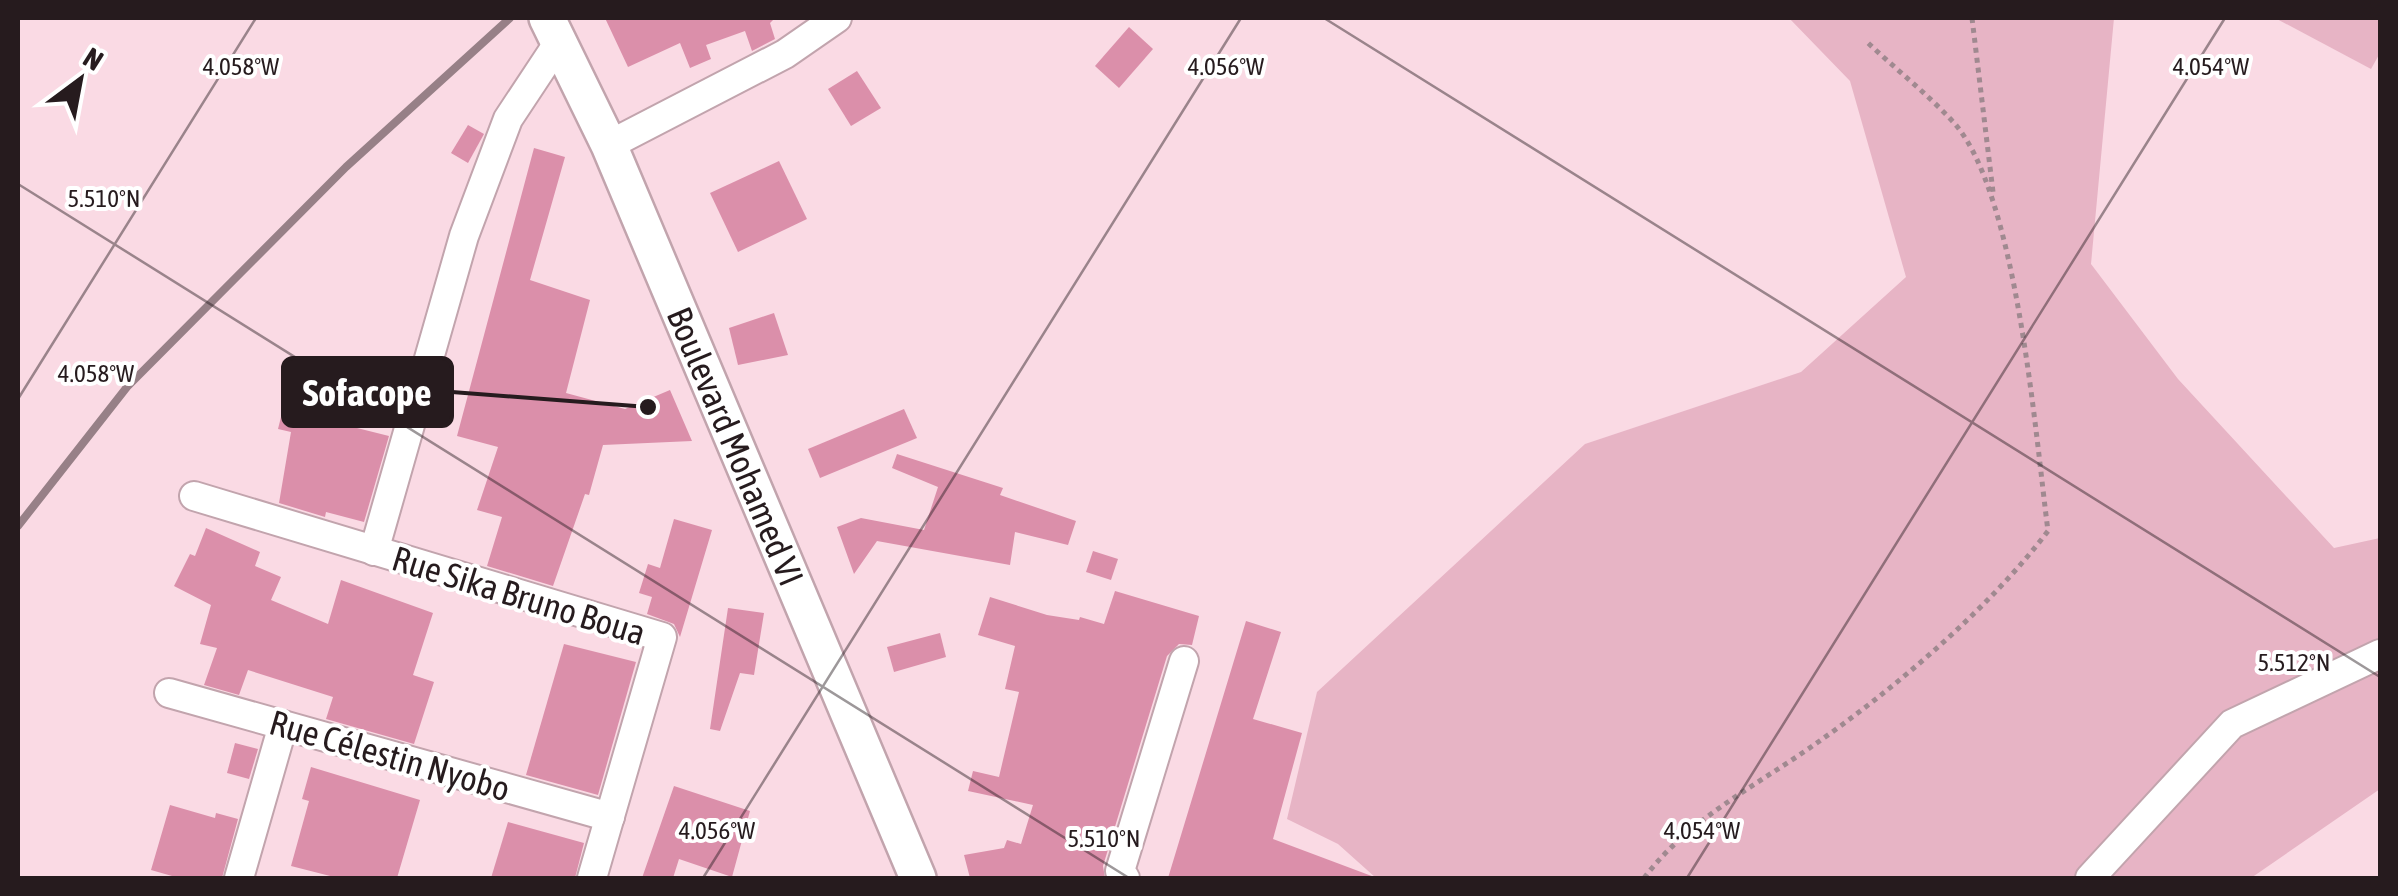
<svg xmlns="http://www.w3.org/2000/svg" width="2398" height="896" font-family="'Asap Condensed',sans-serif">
  <rect width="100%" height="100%" fill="#fadae4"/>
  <g fill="#e7b4c5">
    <path d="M 1789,18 L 2114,18 L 2091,264 L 2178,379 L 2334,548 L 2380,538 L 2380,789 L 2251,878 L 1376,878 L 1338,844 L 1287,819 L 1317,692 L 1585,444 L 1801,372 L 1906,277 L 1850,81 Z"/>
    <path d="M 2275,18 L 2380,18 L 2380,53 L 2371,69 Z"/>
  </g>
  <g fill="#db8faa">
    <path d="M 605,18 L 775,18 L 770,23 L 775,39 L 752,51 L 745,31 L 706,45 L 711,59 L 690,68 L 680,43 L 628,67 Z"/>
    <path d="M 1129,27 L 1153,49 L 1119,88 L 1095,66 Z"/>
    <path d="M 857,71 L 881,108 L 851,126 L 828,89 Z"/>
    <path d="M 468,125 L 484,134 L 468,163 L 451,153 Z"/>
    <path d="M 534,148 L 565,157 L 530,280 L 590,300 L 566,393 L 625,409 L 670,390 L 692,441 L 603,445 L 589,495 L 585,494 L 553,586 L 487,566 L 502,517 L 477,510 L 498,447 L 457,436 Z"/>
    <path d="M 779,161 L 807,219 L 738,252 L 710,193 Z"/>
    <path d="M 774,313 L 788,355 L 738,365 L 729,328 Z"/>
    <path d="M 323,362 L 365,376 L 353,427 L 389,436 L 364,522 L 326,512 L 325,517 L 279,503 L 291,432 L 278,429 L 283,409 L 305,415 Z"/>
    <path d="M 904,409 L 917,438 L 820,478 L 808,449 Z"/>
    <path d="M 897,454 L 1003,488 L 1000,495 L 1076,521 L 1068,545 L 1015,532 L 1010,565 L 877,541 L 854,574 L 837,527 L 861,518 L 924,530 L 938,487 L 892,468 Z"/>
    <path d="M 674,519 L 712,530 L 680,637 L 674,624 L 647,614 L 652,597 L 639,593 L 648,564 L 660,568 Z"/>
    <path d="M 206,528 L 260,552 L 255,566 L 281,577 L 271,600 L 328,624 L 341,580 L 433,613 L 413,675 L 434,682 L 414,744 L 326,719 L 333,697 L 248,670 L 239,695 L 204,685 L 217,648 L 200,644 L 211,605 L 174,586 L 190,554 L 195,556 Z"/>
    <path d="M 1093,551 L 1118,559 L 1111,580 L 1086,572 Z"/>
    <path d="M 1115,591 L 1199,616 L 1192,645 L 1179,644 L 1167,656 L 1103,866 L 1105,878 L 970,878 L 964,855 L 1004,848 L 1007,840 L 1021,844 L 1033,805 L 968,791 L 973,771 L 999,777 L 1019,692 L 1005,689 L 1015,646 L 978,635 L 990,597 L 1047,615 L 1079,620 L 1080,617 L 1104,624 Z"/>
    <path d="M 728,608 L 764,613 L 754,675 L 740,673 L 720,731 L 710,729 Z"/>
    <path d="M 1246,621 L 1281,632 L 1253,719 L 1302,733 L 1273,839 L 1377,878 L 1168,878 Z"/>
    <path d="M 940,633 L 946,657 L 894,672 L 887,647 Z"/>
    <path d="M 564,644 L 636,662 L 598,795 L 526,775 Z"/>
    <path d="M 235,743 L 258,749 L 249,779 L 227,773 Z"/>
    <path d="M 311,767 L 420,800 L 397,878 L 338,878 L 291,866 L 309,801 L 302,799 Z"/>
    <path d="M 674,786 L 750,811 L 732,877 L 679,859 L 673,878 L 642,878 Z"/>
    <path d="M 170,805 L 215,818 L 216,813 L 238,819 L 222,878 L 179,878 L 151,870 Z"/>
    <path d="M 508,822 L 584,843 L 575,878 L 491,878 Z"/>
  </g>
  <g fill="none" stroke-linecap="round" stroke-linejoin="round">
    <g stroke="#c2a4ad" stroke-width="32">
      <g id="minor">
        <path d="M 609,145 L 785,54 L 837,18"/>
        <path d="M 194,496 L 662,637 L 592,878"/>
        <path d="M 374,551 L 464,236 L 508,119 L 557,45"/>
        <path d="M 169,693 L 610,817"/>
        <path d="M 239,878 L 283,725"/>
        <path d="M 1125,878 L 1120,871 L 1184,661"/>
        <path d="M 2090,878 L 2232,724 L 2380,654"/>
      </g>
    </g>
    <g stroke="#c2a4ad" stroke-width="40">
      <g id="major">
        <path id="s1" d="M 547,18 L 609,145 L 918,878"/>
      </g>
    </g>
    <g stroke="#a08990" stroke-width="5" stroke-dasharray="5 5" stroke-linecap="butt">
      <path d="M 1972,18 L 1993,192"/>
      <path d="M 1644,878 C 1688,820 1752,788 1811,747 C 1893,690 1988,610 2048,531 C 2035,432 2017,196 1955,124 C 1928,94 1894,68 1865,40"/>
    </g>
    <use href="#minor" stroke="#fff" stroke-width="28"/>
    <use href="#major" stroke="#fff" stroke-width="35"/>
    <path stroke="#978087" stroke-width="8" d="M 18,526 L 127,387 L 346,167 L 510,18"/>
  </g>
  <path fill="none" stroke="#261b1e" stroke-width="2.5" stroke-opacity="0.45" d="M 1324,18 L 2380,677M 18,184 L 1129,878M 18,399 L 256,18M 703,878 L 1241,18M 1687,878 L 2225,18"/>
  <g text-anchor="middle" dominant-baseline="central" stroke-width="8" stroke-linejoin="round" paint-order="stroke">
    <g font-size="35" fill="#261b1e" stroke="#fff">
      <text stroke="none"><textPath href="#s1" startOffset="468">Boulevard Mohamed VI</textPath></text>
      <text transform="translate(519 595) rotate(17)">Rue Sika Bruno Boua</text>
      <text transform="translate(390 755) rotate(16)">Rue Célestin Nyobo</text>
    </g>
  </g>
  <g font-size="25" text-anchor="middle" fill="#261b1e" stroke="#fff" stroke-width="8" stroke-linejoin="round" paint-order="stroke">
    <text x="241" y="75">4.058°W</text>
    <text x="1226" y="75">4.056°W</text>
    <text x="2211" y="75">4.054°W</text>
    <text x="104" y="207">5.510°N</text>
    <text x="96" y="382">4.058°W</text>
    <text x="2294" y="671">5.512°N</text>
    <text x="717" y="839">4.056°W</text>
    <text x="1702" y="839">4.054°W</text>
    <text x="1104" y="847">5.510°N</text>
  </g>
  <path fill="none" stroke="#261b1e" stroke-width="4" d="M648 407L452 392"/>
  <circle fill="#261b1e" stroke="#fff" stroke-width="4" cx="648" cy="407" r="10"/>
  <rect fill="#261b1e" stroke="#261b1e" stroke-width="4" x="283" y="358" width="169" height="68" rx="10"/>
  <g font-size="38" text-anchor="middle" font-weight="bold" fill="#fff">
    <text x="367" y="406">Sofacope</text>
  </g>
  <rect width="2398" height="896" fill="none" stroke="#261b1e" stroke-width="40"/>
  <g transform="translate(80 80) rotate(32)" stroke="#ffffff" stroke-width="8" paint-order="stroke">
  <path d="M0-8L18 38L0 25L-18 38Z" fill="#261b1e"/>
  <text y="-15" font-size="28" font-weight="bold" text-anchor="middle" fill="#261b1e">N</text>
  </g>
</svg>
